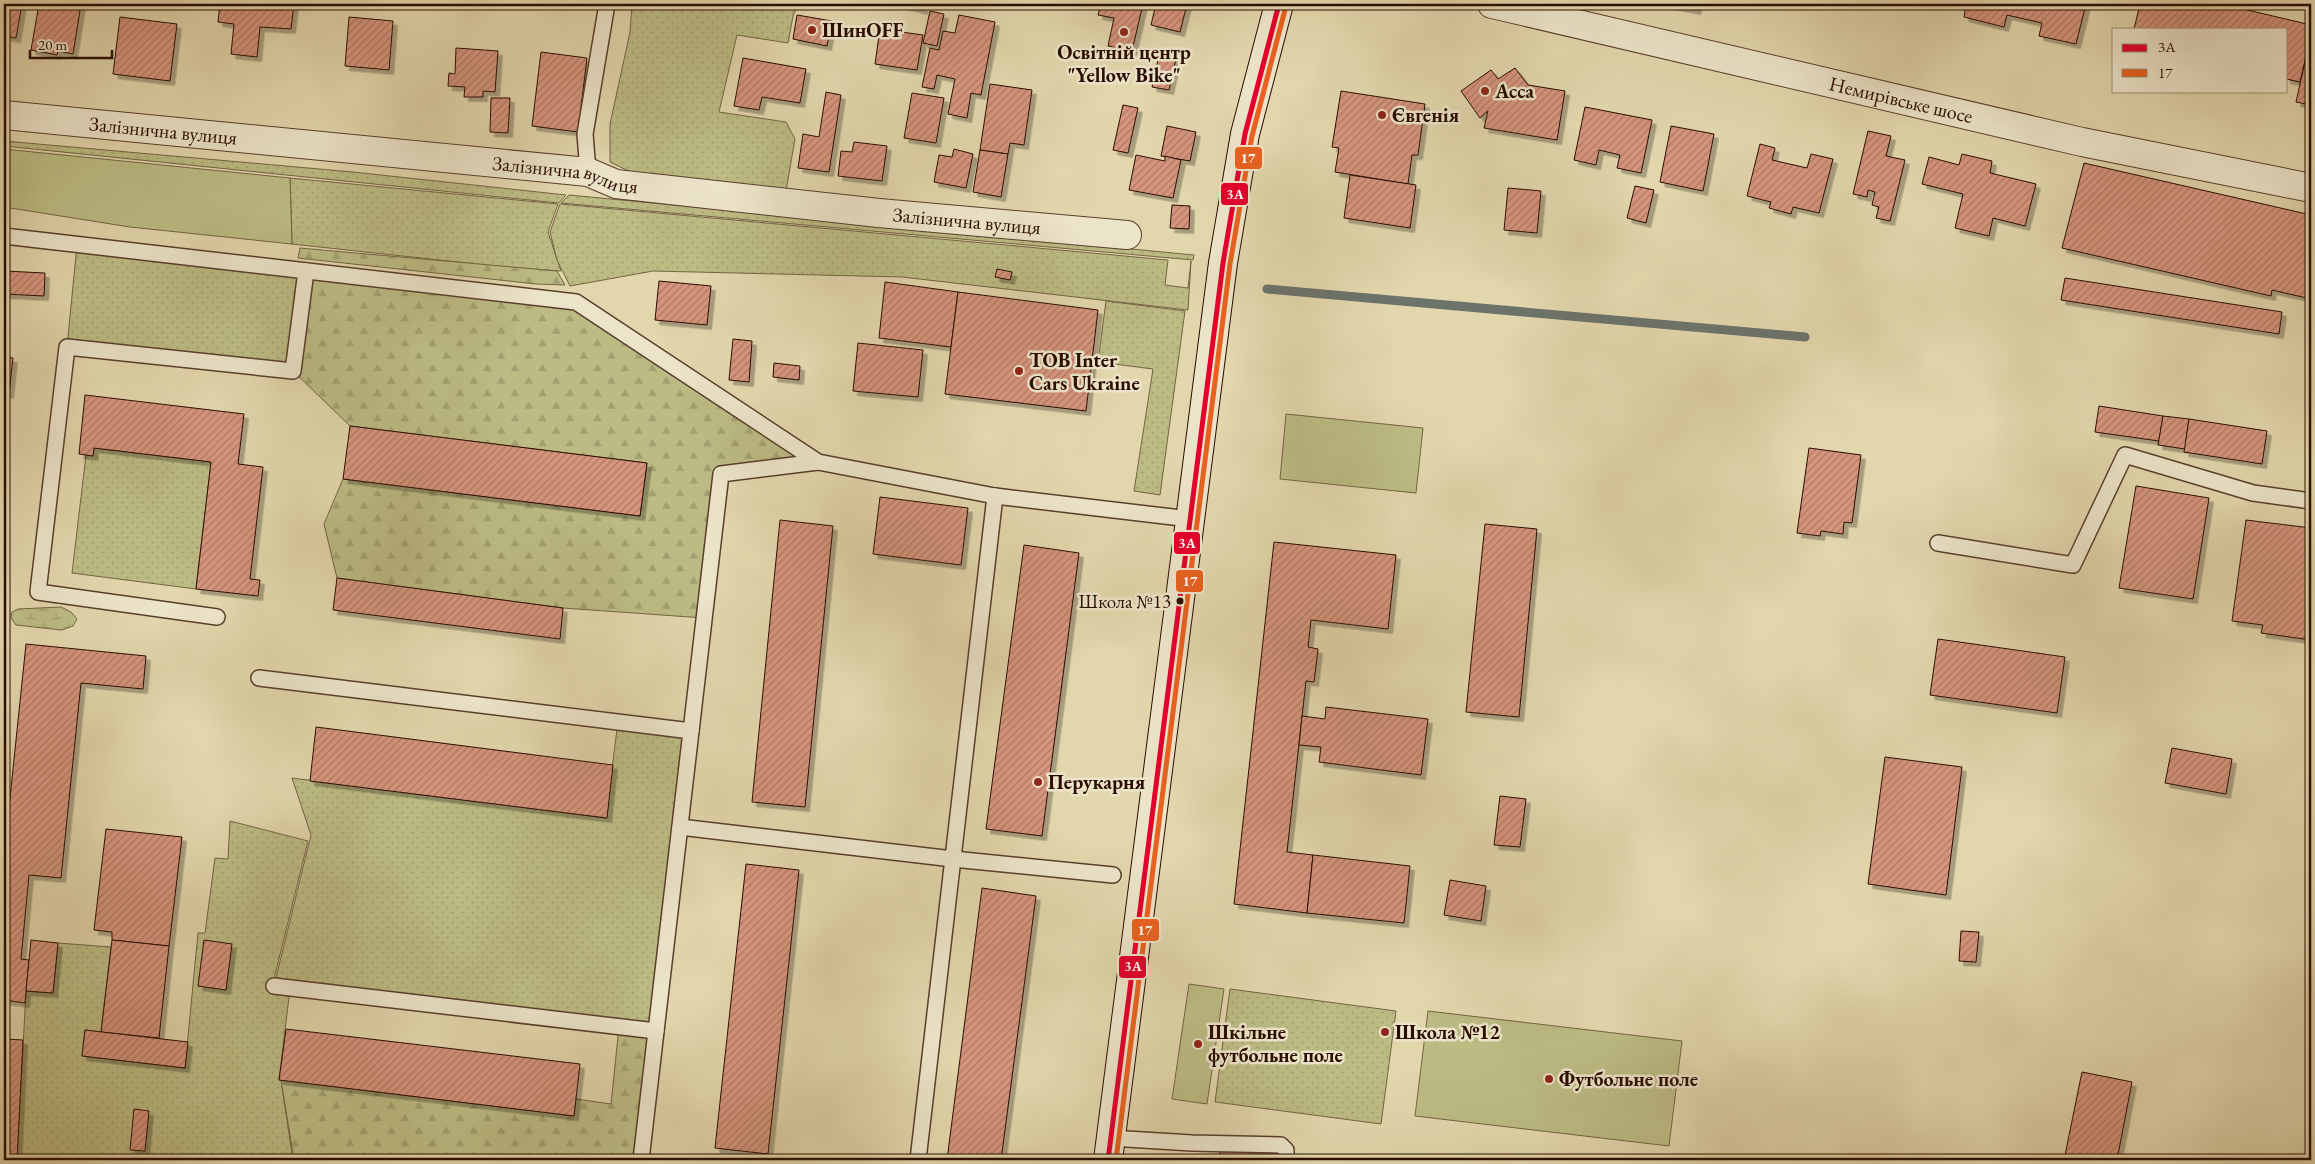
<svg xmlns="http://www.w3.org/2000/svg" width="2315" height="1164" font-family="'EB Garamond',serif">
  <defs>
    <pattern id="grass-dots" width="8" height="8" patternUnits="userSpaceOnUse" patternTransform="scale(1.25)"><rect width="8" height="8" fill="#bcbb84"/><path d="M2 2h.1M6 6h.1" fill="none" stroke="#a2a070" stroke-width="1.8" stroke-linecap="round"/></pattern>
    <pattern id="forest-firs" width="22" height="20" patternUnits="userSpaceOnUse" patternTransform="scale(1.25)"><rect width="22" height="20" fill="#bcbb84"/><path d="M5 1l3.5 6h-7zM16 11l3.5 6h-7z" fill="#a2a070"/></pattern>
    <pattern id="wetland-marsh" width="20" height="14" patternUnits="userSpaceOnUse" patternTransform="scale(1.25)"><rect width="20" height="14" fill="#bcbb84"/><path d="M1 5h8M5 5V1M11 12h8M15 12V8" fill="none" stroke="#a2a070"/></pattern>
    <pattern id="building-hatch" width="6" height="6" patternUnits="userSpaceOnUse" patternTransform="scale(1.25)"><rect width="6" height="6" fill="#d6957d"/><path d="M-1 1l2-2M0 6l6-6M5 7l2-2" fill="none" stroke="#ae7864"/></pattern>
    <filter id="shadow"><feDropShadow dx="4.5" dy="4.5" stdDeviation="0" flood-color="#0004"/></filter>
  </defs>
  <rect width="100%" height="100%" fill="#e2d6ac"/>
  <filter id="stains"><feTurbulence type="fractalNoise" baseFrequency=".004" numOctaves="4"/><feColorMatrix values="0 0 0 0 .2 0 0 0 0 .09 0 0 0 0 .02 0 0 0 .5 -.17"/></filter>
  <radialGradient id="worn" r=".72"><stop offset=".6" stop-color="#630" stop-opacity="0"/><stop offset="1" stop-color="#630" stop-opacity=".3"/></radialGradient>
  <g fill="url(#grass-dots)" stroke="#736442">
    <path d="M 632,4 L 798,4 L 793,16 L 788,43 L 737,35 L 719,112 L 786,122 L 795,139 L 786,191 L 643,178 L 610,162 L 610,124 L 630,32 Z"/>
    <path d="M 4,141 L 353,172 L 566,195 L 559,203 L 4,146 Z"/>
    <path d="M 290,178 L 558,204 L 548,232 L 561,271 L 504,267 L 292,244 Z"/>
    <path d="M 569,195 L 1194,255 L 1193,260 L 561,203 Z"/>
    <path d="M 560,204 L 1168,260 L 1165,285 L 1188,288 L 1191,261 L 1188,310 L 902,277 L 653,271 L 570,286 L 557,260 L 550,232 Z"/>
    <path d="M 77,245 L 306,271 L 293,371 L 67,347 Z"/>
    <path d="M 1106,301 L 1185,311 L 1160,495 L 1134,491 L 1153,369 L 1098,362 Z"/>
    <path d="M 94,448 L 211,462 L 196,589 L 72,573 L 86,455 L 93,455 Z"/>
    <path d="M 618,721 L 691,731 L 656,1031 L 274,986 L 311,835 L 292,778 L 606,818 Z"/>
    <path d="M 230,821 L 308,841 L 272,987 L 290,989 L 279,1080 L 281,1080 L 293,1160 L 17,1160 L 26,991 L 53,993 L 58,943 L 111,947 L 101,1032 L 85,1030 L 82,1056 L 185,1068 L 198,933 L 205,933 L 215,858 L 228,859 Z"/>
    <path d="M 1230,989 L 1396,1011 L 1381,1124 L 1215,1102 Z"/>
  </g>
  <g fill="url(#forest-firs)" stroke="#736442">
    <path d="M 300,248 L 557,271 L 565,285 L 536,284 L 298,258 Z"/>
    <path d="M 306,271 L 576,302 L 818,462 L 721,475 L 704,618 L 563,608 L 337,578 L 324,524 L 343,479 L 640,516 L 647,463 L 350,426 L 293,371 Z"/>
    <path d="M 619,1027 L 656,1031 L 641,1160 L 294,1160 L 281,1080 L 574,1116 L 576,1099 L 611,1104 Z"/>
  </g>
  <path fill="url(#wetland-marsh)" stroke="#736442" d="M 61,607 L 71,612 L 77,619 L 73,626 L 62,630 L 16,625 L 11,618 L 12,612 L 18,609 Z"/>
  <g fill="#bcbb84" stroke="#736442">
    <path d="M 4,149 L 290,178 L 292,244 L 130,227 L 4,207 Z"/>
    <path d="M 1286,414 L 1423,428 L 1416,493 L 1280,479 Z"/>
    <path d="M 1189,984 L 1224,989 L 1207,1104 L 1172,1099 Z"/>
    <path d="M 1428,1011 L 1682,1041 L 1669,1146 L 1415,1116 Z"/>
  </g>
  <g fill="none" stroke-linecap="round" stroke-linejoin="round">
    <path stroke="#6c736b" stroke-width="9" d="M 1267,289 L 1805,337"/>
  </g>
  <g fill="url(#building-hatch)" stroke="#2a0c00" filter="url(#shadow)">
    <path d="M 4,4 L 22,4 L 16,38 L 4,36 Z"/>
    <path d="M 39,4 L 81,4 L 73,54 L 58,51 L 57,55 L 31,50 Z"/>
    <path d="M 220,4 L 294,4 L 291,29 L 260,27 L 257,57 L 231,54 L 234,24 L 218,22 Z"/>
    <path d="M 898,4 L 924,4 L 923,10 Z"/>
    <path d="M 1101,4 L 1143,4 L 1132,51 L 1108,46 L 1114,18 L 1098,15 Z"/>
    <path d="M 1156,4 L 1187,4 L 1180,32 L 1151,25 Z"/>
    <path d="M 1665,4 L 1698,4 L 1696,10 Z"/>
    <path d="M 1966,4 L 2086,4 L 2076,44 L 2039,36 L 2042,23 L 2007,15 L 2004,27 L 1964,17 Z"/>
    <path d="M 2140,4 L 2222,4 L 2311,25 L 2311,35 L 2300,82 L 2286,79 L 2286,29 L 2134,29 Z"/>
    <path d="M 930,11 L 944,14 L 937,46 L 923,43 Z"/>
    <path d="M 797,15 L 832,21 L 827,46 L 793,39 Z"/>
    <path d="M 959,15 L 995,22 L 981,95 L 971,93 L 967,118 L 948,114 L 955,79 L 937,75 L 934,89 L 922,87 L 930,48 L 939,50 L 943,31 L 955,33 Z"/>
    <path d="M 120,17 L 177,24 L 170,81 L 113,74 Z"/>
    <path d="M 349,17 L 393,21 L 389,70 L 345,66 Z"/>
    <path d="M 880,29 L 923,35 L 917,70 L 875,64 Z"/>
    <path d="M 2311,35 L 2311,105 L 2296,102 Z"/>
    <path d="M 456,48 L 498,51 L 495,92 L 483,91 L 483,97 L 464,97 L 465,87 L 448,86 L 449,73 L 455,74 Z"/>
    <path d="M 1160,51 L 1177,55 L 1169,90 L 1152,87 Z"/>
    <path d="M 541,52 L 587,58 L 578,132 L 532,126 Z"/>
    <path d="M 743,58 L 806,69 L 800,103 L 762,97 L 759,110 L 734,106 Z"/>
    <path d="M 1515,68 L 1528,85 L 1565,91 L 1557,140 L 1484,128 L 1488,111 L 1480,118 L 1461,91 L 1491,70 L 1498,79 Z"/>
    <path d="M 990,84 L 1032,90 L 1024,145 L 1010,143 L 1008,154 L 980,150 Z"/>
    <path d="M 1341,91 L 1425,104 L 1418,155 L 1412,155 L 1408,184 L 1335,172 L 1339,148 L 1332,147 Z"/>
    <path d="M 826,92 L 841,95 L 829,172 L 798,168 L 803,134 L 819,137 Z"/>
    <path d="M 912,93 L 944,98 L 936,143 L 904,138 Z"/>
    <path d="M 491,98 L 510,98 L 508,133 L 490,132 Z"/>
    <path d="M 1123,105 L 1138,108 L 1128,153 L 1113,150 Z"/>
    <path d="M 1585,107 L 1652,120 L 1641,173 L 1617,168 L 1620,155 L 1599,150 L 1596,165 L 1574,160 Z"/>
    <path d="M 1167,126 L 1196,132 L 1190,161 L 1161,156 Z"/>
    <path d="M 1671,126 L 1714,134 L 1703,191 L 1660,182 Z"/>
    <path d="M 1868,131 L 1891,136 L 1886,156 L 1905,160 L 1890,221 L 1876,218 L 1879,207 L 1872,205 L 1875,192 L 1868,190 L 1867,197 L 1853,194 Z"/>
    <path d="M 854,142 L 887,146 L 882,181 L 838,176 L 841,151 L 852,152 Z"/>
    <path d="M 1760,144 L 1775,148 L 1772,160 L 1807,168 L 1811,154 L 1833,159 L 1819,213 L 1793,207 L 1791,214 L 1769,208 L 1771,202 L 1747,196 Z"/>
    <path d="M 954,149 L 973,154 L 966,188 L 934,182 L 939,155 L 952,157 Z"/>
    <path d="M 980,150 L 1008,154 L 1001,197 L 973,192 Z"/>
    <path d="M 1962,154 L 1992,161 L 1990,173 L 2036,184 L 2025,226 L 1993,218 L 1989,236 L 1955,228 L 1963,194 L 1922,184 L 1929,157 L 1959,165 Z"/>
    <path d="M 1136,155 L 1165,161 L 1165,156 L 1181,160 L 1173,198 L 1129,190 Z"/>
    <path d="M 2084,163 L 2311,215 L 2311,299 L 2272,290 L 2271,296 L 2062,248 Z"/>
    <path d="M 1350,175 L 1416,185 L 1410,228 L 1344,218 Z"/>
    <path d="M 1635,186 L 1654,190 L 1646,223 L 1627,218 Z"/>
    <path d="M 1508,188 L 1541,191 L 1537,233 L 1504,230 Z"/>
    <path d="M 1172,205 L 1190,206 L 1189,229 L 1170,228 Z"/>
    <path d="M 997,269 L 1012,272 L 1010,280 L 995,277 Z"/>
    <path d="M 4,271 L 45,273 L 44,296 L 4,294 Z"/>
    <path d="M 2065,278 L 2282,312 L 2279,334 L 2061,300 Z"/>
    <path d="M 659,281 L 711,286 L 707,325 L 655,320 Z"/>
    <path d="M 885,282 L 958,292 L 951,347 L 879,338 Z"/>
    <path d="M 958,292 L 1098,310 L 1086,411 L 945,394 Z"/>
    <path d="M 733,339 L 752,341 L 749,382 L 729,380 Z"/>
    <path d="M 858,343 L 923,350 L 918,397 L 853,391 Z"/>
    <path d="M 4,357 L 13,358 L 9,394 L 4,393 Z"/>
    <path d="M 774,363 L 800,366 L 799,380 L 773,377 Z"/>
    <path d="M 85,395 L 244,414 L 238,464 L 263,467 L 250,579 L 260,580 L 258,596 L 196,589 L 211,462 L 94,448 L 93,456 L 79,454 Z"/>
    <path d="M 2099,406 L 2163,416 L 2159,441 L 2095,432 Z"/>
    <path d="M 2163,416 L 2189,419 L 2185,449 L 2158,445 Z"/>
    <path d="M 2189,419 L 2267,431 L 2262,464 L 2184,452 Z"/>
    <path d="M 350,426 L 647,463 L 640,516 L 343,479 Z"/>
    <path d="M 1809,448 L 1861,455 L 1852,523 L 1844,522 L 1843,534 L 1821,531 L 1820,536 L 1797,533 Z"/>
    <path d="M 2136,486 L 2209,498 L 2193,599 L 2119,588 Z"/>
    <path d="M 880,497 L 968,508 L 961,565 L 873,554 Z"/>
    <path d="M 780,520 L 833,526 L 805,807 L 752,802 Z"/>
    <path d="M 2246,520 L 2311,528 L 2311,640 L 2261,633 L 2263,625 L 2232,621 Z"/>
    <path d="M 1485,524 L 1537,529 L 1519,717 L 1466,712 Z"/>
    <path d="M 1274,542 L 1396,555 L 1388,629 L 1311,620 L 1308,647 L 1318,649 L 1314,682 L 1306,681 L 1287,852 L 1313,855 L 1307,913 L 1234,904 Z"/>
    <path d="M 1024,545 L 1079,553 L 1042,836 L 986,829 Z"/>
    <path d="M 337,578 L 563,608 L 560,639 L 333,610 Z"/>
    <path d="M 1938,639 L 2065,657 L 2057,713 L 1930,695 Z"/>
    <path d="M 26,644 L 146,656 L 143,689 L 81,683 L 61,878 L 29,875 L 21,959 L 29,960 L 25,1003 L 4,1000 L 4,856 Z"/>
    <path d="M 1326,707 L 1428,719 L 1421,775 L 1319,762 L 1321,747 L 1299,745 L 1302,716 L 1325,719 Z"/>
    <path d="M 316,727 L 613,765 L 607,818 L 310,781 Z"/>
    <path d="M 2311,729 L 2311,773 L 2306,772 Z"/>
    <path d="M 2172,748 L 2232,759 L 2226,794 L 2165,783 Z"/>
    <path d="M 1885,757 L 1962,767 L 1946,895 L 1868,884 Z"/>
    <path d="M 1500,796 L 1526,799 L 1520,847 L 1494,845 Z"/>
    <path d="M 106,829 L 182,837 L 169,946 L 112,940 L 112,932 L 94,930 Z"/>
    <path d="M 1313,855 L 1410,866 L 1404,923 L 1307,913 Z"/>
    <path d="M 746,864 L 799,870 L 768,1154 L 715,1148 Z"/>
    <path d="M 1450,880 L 1486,886 L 1481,921 L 1444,915 Z"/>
    <path d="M 982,888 L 1036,896 L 1001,1160 L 947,1160 Z"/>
    <path d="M 1961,931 L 1979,932 L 1976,962 L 1959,961 Z"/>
    <path d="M 31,940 L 58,943 L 53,993 L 26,991 Z"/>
    <path d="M 112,940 L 169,946 L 159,1038 L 101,1032 Z"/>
    <path d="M 204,940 L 232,944 L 226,990 L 198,986 Z"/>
    <path d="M 286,1029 L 580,1064 L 574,1116 L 279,1080 Z"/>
    <path d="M 85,1030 L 188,1042 L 185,1068 L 82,1056 Z"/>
    <path d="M 4,1039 L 23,1040 L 17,1160 L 4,1160 Z"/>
    <path d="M 2082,1072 L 2132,1082 L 2117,1160 L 2064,1160 Z"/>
    <path d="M 134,1109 L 149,1111 L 145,1151 L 130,1150 Z"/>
    <path d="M 1221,1145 L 1270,1150 L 1269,1160 L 1219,1160 Z"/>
  </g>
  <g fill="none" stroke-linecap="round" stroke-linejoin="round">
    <g stroke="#583e2b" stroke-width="18">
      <g id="service">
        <path d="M 588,172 L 585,134 L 607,4"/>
        <path d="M 4,236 L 576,302 L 818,462 L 995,496 L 1190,519"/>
        <path d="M 1938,543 L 2073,565 L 2125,455 L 2253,493 L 2311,501"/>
        <path d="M 217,617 L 38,592 L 67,347 L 293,371 L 306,271"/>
        <path d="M 259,678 L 691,731"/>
        <path d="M 680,827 L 953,859 L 1113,875"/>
        <path d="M 274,986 L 656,1031"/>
        <path d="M 1110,1138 L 1192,1143 L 1281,1145 L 1286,1150 L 1286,1160"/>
        <path d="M 641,1160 L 721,474 L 818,462"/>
        <path d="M 918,1160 L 995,496"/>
      </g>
    </g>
    <g stroke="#583e2b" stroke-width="30">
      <g id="minor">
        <path id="s1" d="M 1492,4 L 2082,142 L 2311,188"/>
        <path id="s2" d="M 4,115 L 588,172 L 616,184 L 879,213 L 1127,235"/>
      </g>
    </g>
    <g stroke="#2a0c00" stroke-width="30">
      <path id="secondary" d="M 1108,1160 L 1223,263 L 1245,134 L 1279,4"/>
    </g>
    <use href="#service" stroke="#ece4c9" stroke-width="15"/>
    <use href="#minor" stroke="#ece4c9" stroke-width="28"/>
    <use href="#secondary" stroke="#ece4c9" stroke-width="28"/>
    <g stroke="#ece4c9" stroke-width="9">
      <path id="bus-1" d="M 1108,1160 L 1223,263 L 1245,134 L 1279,4"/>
    </g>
    <g stroke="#ece4c9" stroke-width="9">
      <path id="bus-2" d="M 1116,1160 L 1230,264 L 1252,136 L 1286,6"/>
    </g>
    <use href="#bus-1" stroke="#e4002b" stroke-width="5"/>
    <use href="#bus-2" stroke="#e86120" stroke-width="5"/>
  </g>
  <g fill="#8f2418" stroke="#ece4c9" stroke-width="2">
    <circle cx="812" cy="30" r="5"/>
    <circle cx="1124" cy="32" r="5"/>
    <circle cx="1485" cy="91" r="5"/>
    <circle cx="1382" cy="115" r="5"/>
    <circle cx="1019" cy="371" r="5"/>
    <circle cx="1038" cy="782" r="5"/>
    <circle cx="1385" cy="1032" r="5"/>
    <circle cx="1198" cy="1044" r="5"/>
    <circle cx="1549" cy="1079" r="5"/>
  </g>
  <circle fill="#2a0c00" stroke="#ece4c9" stroke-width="2" cx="1180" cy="601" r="4.5"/>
  <g text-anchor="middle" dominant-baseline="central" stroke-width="5" stroke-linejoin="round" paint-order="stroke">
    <g font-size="19" fill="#2a0c00" stroke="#ece4c9" text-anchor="end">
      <text x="1171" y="601">Школа №13</text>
    </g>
    <g font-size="20" font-weight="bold" fill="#2a0c00" stroke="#ece4c9" text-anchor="start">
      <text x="822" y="30">ШинOFF</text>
      <text x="1124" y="52" text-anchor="middle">Освітній центр<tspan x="1124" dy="23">"Yellow Bike"</tspan></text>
      <text x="1495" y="91">Асса</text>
      <text x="1392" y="115">Євгенія</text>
      <text x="1029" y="360">ТОВ Inter<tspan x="1029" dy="23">Cars Ukraine</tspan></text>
      <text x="1048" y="782">Перукарня</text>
      <text x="1208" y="1032">Шкільне<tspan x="1208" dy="23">футбольне поле</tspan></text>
      <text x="1395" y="1032">Школа №12</text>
      <text x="1559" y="1079">Футбольне поле</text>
    </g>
    <g font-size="20" fill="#2a0c00" stroke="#ece4c9">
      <text stroke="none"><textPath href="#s1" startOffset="420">Немирівське шосе</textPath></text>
      <text stroke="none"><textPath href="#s2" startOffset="160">Залізнична вулиця</textPath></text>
      <text stroke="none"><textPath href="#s2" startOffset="565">Залізнична вулиця</textPath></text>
      <text stroke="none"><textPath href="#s2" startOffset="970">Залізнична вулиця</textPath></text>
    </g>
  </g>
  <g stroke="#ece4c9" stroke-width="2">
    <rect x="1234" y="146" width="29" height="24" rx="5" fill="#e86120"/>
    <rect x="1220" y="182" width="29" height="24" rx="5" fill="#e4002b"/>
    <rect x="1173" y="531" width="28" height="24" rx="5" fill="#e4002b"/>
    <rect x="1175" y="569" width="29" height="24" rx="5" fill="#e86120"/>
    <rect x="1131" y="918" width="29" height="24" rx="5" fill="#e86120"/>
    <rect x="1118" y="955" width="29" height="24" rx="5" fill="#e4002b"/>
  </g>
  <g font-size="14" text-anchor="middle" font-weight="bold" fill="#fff">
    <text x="1248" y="163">17</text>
    <text x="1235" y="199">3А</text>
    <text x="1187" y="548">3А</text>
    <text x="1190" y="586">17</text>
    <text x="1145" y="935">17</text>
    <text x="1133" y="971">3А</text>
  </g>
  <rect width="2315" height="1164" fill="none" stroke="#e2d6ac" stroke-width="20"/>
  <rect x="5" y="5" width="2305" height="1154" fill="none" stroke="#2a0c00" stroke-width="2.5"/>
  <rect x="10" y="10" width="2295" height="1144" fill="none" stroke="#2a0c00"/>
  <rect x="2112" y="28" width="175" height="65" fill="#ece4c9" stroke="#9e8e79"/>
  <rect x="2122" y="44" width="25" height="8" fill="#e4002b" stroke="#9e8e79"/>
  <text x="2158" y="52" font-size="15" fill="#2a0c00">3А</text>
  <rect x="2122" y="69" width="25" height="8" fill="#e86120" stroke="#9e8e79"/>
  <text x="2158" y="78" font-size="15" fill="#2a0c00">17</text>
  <path d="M30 50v8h82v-8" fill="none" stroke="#2a0c00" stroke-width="2.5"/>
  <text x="38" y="50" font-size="15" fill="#2a0c00" stroke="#ece4c9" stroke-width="4" paint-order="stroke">20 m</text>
  <rect width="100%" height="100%" filter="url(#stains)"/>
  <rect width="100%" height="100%" fill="url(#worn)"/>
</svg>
